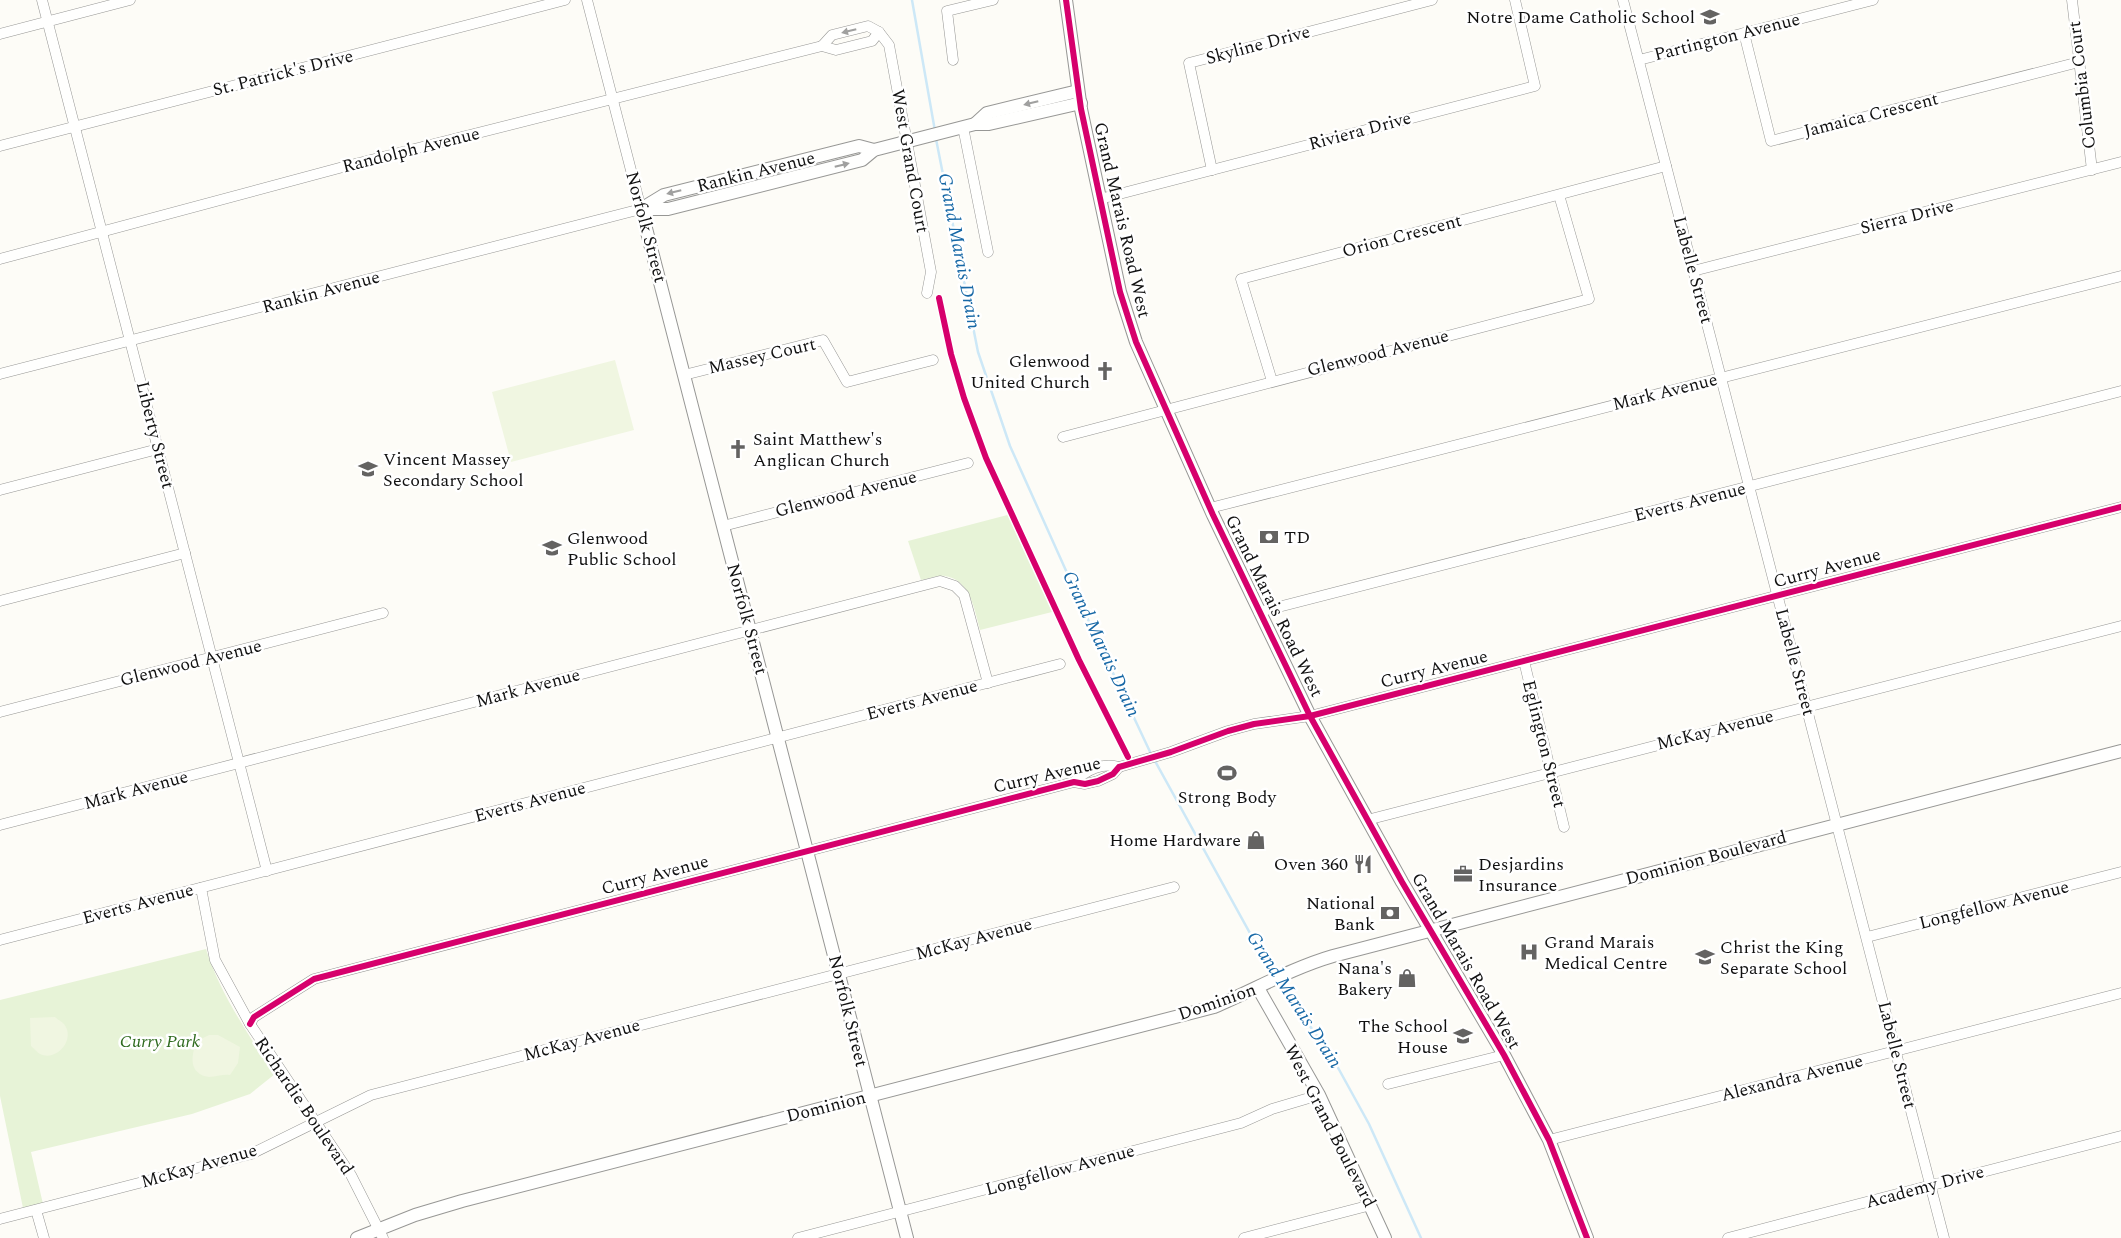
<svg xmlns="http://www.w3.org/2000/svg" width="2121" height="1238" font-family="Spectral,serif">
  <rect width="100%" height="100%" fill="#fdfcf7"/>
  <g fill="#e7f3d7">
    <path d="M 1015,513 L 1060,610 L 980,630 C 975,611 970,579 945,576 C 938,575 928,579 921,580 L 908,541 Z"/>
    <path d="M 206,949 C 219,991 244,1027 267,1064 L 275,1074 L 250,1094 L 192,1114 L 31,1152 L 43,1204 L 23,1208 L 0,1096 L 0,1000 Z"/>
  </g>
  <g fill="#f0f6e1">
    <path d="M 615,360 L 634,430 L 511,462 L 492,392 Z"/>
    <path d="M 55,1017 C 57,1019 62,1022 64,1024 C 76,1039 57,1062 40,1054 C 37,1052 33,1048 31,1046 L 30,1018 Z"/>
    <path d="M 209,1035 L 218,1035 L 240,1047 L 238,1063 L 230,1075 C 223,1074 216,1077 209,1077 C 188,1074 191,1055 197,1041 Z"/>
  </g>
  <g fill="none" stroke-linecap="round" stroke-linejoin="round">
    <g stroke="#cde8f7" stroke-width="2.5">
      <path d="M 912,0 L 935,131"/>
      <path d="M 936,139 L 978,352 L 1010,446 L 1090,624 L 1152,756"/>
      <path d="M 1155,761 L 1273,975"/>
      <path d="M 1277,981 L 1331,1055 L 1369,1124 L 1421,1238"/>
    </g>
    <g stroke="#979795" stroke-width="11">
      <g id="minor">
        <path d="M 42,0 L 267,871"/>
        <path d="M 1623,0 L 1944,1238"/>
        <path d="M 2072,0 L 2092,170"/>
        <path d="M 1744,33 L 1771,141 L 2079,62"/>
        <path d="M 0,34 L 130,0"/>
        <path d="M 822,46 L 832,35 L 868,26 L 879,32 L 889,45 L 931,272 L 927,293"/>
        <path d="M 953,60 L 947,11 L 993,0"/>
        <path d="M 1639,60 L 1873,0"/>
        <path d="M 963,127 L 988,252"/>
        <path d="M 0,146 L 565,0"/>
        <path d="M 1212,170 L 1189,63 L 1432,0"/>
        <path d="M 1100,199 L 1535,86 L 1515,0"/>
        <path d="M 0,259 L 343,167 L 822,46 L 836,50 L 872,41 L 879,32"/>
        <path d="M 1693,271 L 2121,162"/>
        <path d="M 0,374 L 641,209 L 587,0"/>
        <path d="M 684,375 L 823,340 L 847,382 L 933,360"/>
        <path d="M 1272,381 L 1241,279 L 1666,166"/>
        <path d="M 1063,437 L 1589,299 L 1559,195"/>
        <path d="M 0,490 L 158,449"/>
        <path d="M 1210,508 L 2121,276"/>
        <path d="M 723,526 L 968,463"/>
        <path d="M 0,601 L 185,553"/>
        <path d="M 1259,612 L 2121,391"/>
        <path d="M 1524,661 L 1564,827"/>
        <path d="M 0,712 L 383,613"/>
        <path d="M 1074,782 C 1086,770 1103,762 1119,767"/>
        <path d="M 1367,820 L 2121,626"/>
        <path d="M 0,825 L 940,581 L 955,586 L 964,595 L 988,683"/>
        <path d="M 201,888 L 215,960 L 250,1024 L 351,1175 L 383,1238"/>
        <path d="M 1867,937 L 2121,872"/>
        <path d="M 0,940 L 1060,664"/>
        <path d="M 250,1024 L 254,1017 L 314,979 L 1074,782 L 1085,784 L 1098,781 L 1113,774 L 1119,767 L 1171,752 L 1228,731 L 1254,724 L 1310,716 L 2121,507"/>
        <path d="M 1388,1084 L 1504,1055"/>
        <path d="M 1549,1140 L 2121,993"/>
        <path d="M 36,1210 L 44,1238"/>
        <path d="M 0,1219 L 251,1154 L 371,1095 L 1174,887"/>
        <path d="M 798,1238 L 1241,1123 L 1272,1109 L 1319,1095"/>
        <path d="M 1244,1238 L 1371,1205"/>
        <path d="M 1728,1238 L 2121,1136"/>
      </g>
    </g>
    <g stroke="#979795" stroke-width="14">
      <g id="tertiary">
        <path d="M 1066,0 L 1081,109 L 1120,292 L 1136,342 L 1213,515 L 1310,716 L 1402,882 L 1504,1055 L 1549,1140 L 1587,1238"/>
        <path d="M 975,124 L 987,113 L 1078,91"/>
        <path d="M 641,209 L 907,1238"/>
        <path d="M 641,209 L 668,209 L 862,160 L 874,150 L 975,124 L 989,124 L 1081,103"/>
        <path d="M 641,209 L 664,195 L 859,146 L 874,150"/>
        <path d="M 1258,988 L 1319,1095 L 1385,1238"/>
        <path d="M 357,1238 L 415,1215 L 462,1201 L 1214,1007 C 1254,990 1292,968 1333,956 L 2121,751"/>
      </g>
    </g>
    <use href="#minor" stroke="#fffffe" stroke-width="10"/>
    <use href="#tertiary" stroke="#fffffe" stroke-width="12"/>
    <g stroke="#fff" stroke-width="9">
      <g id="cycleway">
        <path d="M 1066,0 L 1081,109 L 1120,292 L 1136,342 L 1213,515 L 1310,716 L 1402,882 L 1504,1055 L 1549,1140 L 1587,1238"/>
        <path d="M 939,298 L 951,354 L 964,398 L 986,458 L 1079,660 L 1128,757"/>
        <path d="M 250,1024 L 254,1017 L 314,979 L 1074,782 L 1085,784 L 1098,781 L 1113,774 L 1119,767 L 1171,752 L 1228,731 L 1254,724 L 1310,716 L 2121,507"/>
      </g>
    </g>
    <use href="#cycleway" stroke="#d6006c" stroke-width="6"/>
  </g>
  <defs><path id="oneway-solid" d="M-6-.8H1V-3.2L6.5 0L1 3.2V.8H-6Z" transform="scale(1.25)"/></defs>
  <g fill="#a0a09f">
    <use href="#oneway-solid" transform="translate(849 31) rotate(166)"/>
    <use href="#oneway-solid" transform="translate(1031 103) rotate(166)"/>
    <use href="#oneway-solid" transform="translate(842 165) rotate(-14)"/>
    <use href="#oneway-solid" transform="translate(674 192) rotate(166)"/>
  </g>
  <defs>
    <g id="school-bare" transform="scale(1.5)"><path d="M0-5L7-2L0 1L-7-2ZM-4 1L0 2.5L4 1V4Q0 6-4 4Z" fill="#646362" stroke="#fff" stroke-width="2.5" paint-order="stroke"/></g>
    <g id="church-bare" transform="scale(1.5)"><path d="M-1.2-6h2.4v3.5h3.3v2.4h-3.3V6h-2.4V-.1h-3.3v-2.4h3.3Z" fill="#646362" stroke="#fff" stroke-width="2.5" paint-order="stroke"/></g>
    <g id="bank-bare" transform="scale(1.5)"><path d="M-6-4H6V4H-6ZM0-2.3a2.3 2.3 0 1 0 0 4.6a2.3 2.3 0 1 0 0-4.6Z" fill="#646362" stroke="#fff" stroke-width="2.5" paint-order="stroke"/></g>
    <g id="stadium-bare" transform="scale(1.5)"><path d="M0-5a6.5 5 0 1 0 0 10a6.5 5 0 1 0 0-10ZM-3.5-1.8h7v3.6h-7Z" fill="#646362" stroke="#fff" stroke-width="2.5" paint-order="stroke"/></g>
    <g id="shop-bare" transform="scale(1.5)"><path d="M-5-2.5h2.3a2.7 3.5 0 0 1 5.4 0H5L5.5 6h-11ZM-1.5-2.5h3a1.5 2.3 0 0 0-3 0Z" fill="#646362" stroke="#fff" stroke-width="2.5" paint-order="stroke"/></g>
    <g id="restaurant-bare" transform="scale(1.5)"><path d="M-5-6h1v4h1v-4h1v4h1v-4h1v5L-1.5 .5V6h-2V.5L-5-1ZM5-6V6H3V1.5H1.5Q1.5-4 5-6Z" fill="#646362" stroke="#fff" stroke-width="2.5" paint-order="stroke"/></g>
    <g id="office-bare" transform="scale(1.5)"><path d="M-6-3h4V-5.5h4V-3h4V5H-6ZM-1-4.5V-3h2v-1.5ZM-6 0V1H6V0Z" fill="#646362" stroke="#fff" stroke-width="2.5" paint-order="stroke"/></g>
    <g id="hospital-bare" transform="scale(1.5)"><path d="M-5-5h3v3.5h4V-5h3V5h-3V1.5h-4V5h-3Z" fill="#646362" stroke="#fff" stroke-width="2.5" paint-order="stroke"/></g>
  </defs>
  <g fill-rule="evenodd">
    <use href="#school-bare" x="1710" y="17"/>
    <use href="#church-bare" x="1105" y="371"/>
    <use href="#church-bare" x="738" y="449"/>
    <use href="#school-bare" x="368" y="469"/>
    <use href="#bank-bare" x="1269" y="537"/>
    <use href="#school-bare" x="552" y="548"/>
    <use href="#stadium-bare" x="1227" y="773"/>
    <use href="#shop-bare" x="1256" y="840"/>
    <use href="#restaurant-bare" x="1363" y="864"/>
    <use href="#office-bare" x="1463" y="874"/>
    <use href="#bank-bare" x="1390" y="913"/>
    <use href="#hospital-bare" x="1529" y="952"/>
    <use href="#school-bare" x="1705" y="957"/>
    <use href="#shop-bare" x="1407" y="978"/>
    <use href="#school-bare" x="1463" y="1036"/>
  </g>
  <g text-anchor="middle" dominant-baseline="central" stroke-width="5" stroke-linejoin="round" paint-order="stroke">
    <g font-size="18" fill="#111" stroke="#fff" text-anchor="end">
      <text x="1695" y="17">Notre Dame Catholic School</text>
      <text x="1090" y="361">Glenwood<tspan x="1090" dy="21">United Church</tspan></text>
      <text x="753" y="439" text-anchor="start">Saint Matthew's<tspan x="753" dy="21">Anglican Church</tspan></text>
      <text x="383" y="459" text-anchor="start">Vincent Massey<tspan x="383" dy="21">Secondary School</tspan></text>
      <text x="1284" y="537" text-anchor="start">TD</text>
      <text x="567" y="538" text-anchor="start">Glenwood<tspan x="567" dy="21">Public School</tspan></text>
      <text x="1227" y="797" text-anchor="middle">Strong Body</text>
      <text x="1241" y="840">Home Hardware</text>
      <text x="1348" y="864">Oven 360</text>
      <text x="1478" y="864" text-anchor="start">Desjardins<tspan x="1478" dy="21">Insurance</tspan></text>
      <text x="1375" y="903">National<tspan x="1375" dy="21">Bank</tspan></text>
      <text x="1544" y="942" text-anchor="start">Grand Marais<tspan x="1544" dy="21">Medical Centre</tspan></text>
      <text x="1720" y="947" text-anchor="start">Christ the King<tspan x="1720" dy="21">Separate School</tspan></text>
      <text x="1392" y="968">Nana's<tspan x="1392" dy="21">Bakery</tspan></text>
      <text x="1448" y="1026">The School<tspan x="1448" dy="21">House</tspan></text>
    </g>
    <g font-size="18" fill="#111" stroke="#fff">
      <text transform="translate(1727 37) rotate(-14)">Partington Avenue</text>
      <text transform="translate(1258 45) rotate(-15)">Skyline Drive</text>
      <text transform="translate(283 73) rotate(-14)">St. Patrick's Drive</text>
      <text transform="translate(2082 85) rotate(-97)">Columbia Court</text>
      <text transform="translate(1871 115) rotate(-14)">Jamaica Crescent</text>
      <text transform="translate(1360 131) rotate(-15)">Riviera Drive</text>
      <text transform="translate(411 150) rotate(-14)">Randolph Avenue</text>
      <text transform="translate(910 161) rotate(80)">West Grand Court</text>
      <text transform="translate(756 172) rotate(-14)">Rankin Avenue</text>
      <text transform="translate(1907 217) rotate(-14)">Sierra Drive</text>
      <text transform="translate(1122 220) rotate(77)">Grand Marais Road West</text>
      <text transform="translate(646 227) rotate(75)">Norfolk Street</text>
      <text transform="translate(1402 236) rotate(-15)">Orion Crescent</text>
      <text transform="translate(1693 270) rotate(75)">Labelle Street</text>
      <text transform="translate(321 292) rotate(-15)">Rankin Avenue</text>
      <text transform="translate(1378 353) rotate(-14)">Glenwood Avenue</text>
      <text transform="translate(762 356) rotate(-13)">Massey Court</text>
      <text transform="translate(1665 392) rotate(-14)">Mark Avenue</text>
      <text transform="translate(155 435) rotate(76)">Liberty Street</text>
      <text transform="translate(846 494) rotate(-14)">Glenwood Avenue</text>
      <text transform="translate(1690 502) rotate(-14)">Everts Avenue</text>
      <text transform="translate(1827 568) rotate(-15)">Curry Avenue</text>
      <text transform="translate(1274 606) rotate(64)">Grand Marais Road West</text>
      <text transform="translate(747 619) rotate(75)">Norfolk Street</text>
      <text transform="translate(1795 662) rotate(75)">Labelle Street</text>
      <text transform="translate(191 663) rotate(-14)">Glenwood Avenue</text>
      <text transform="translate(1434 669) rotate(-14)">Curry Avenue</text>
      <text transform="translate(528 688) rotate(-15)">Mark Avenue</text>
      <text transform="translate(922 700) rotate(-15)">Everts Avenue</text>
      <text transform="translate(1715 730) rotate(-14)">McKay Avenue</text>
      <text transform="translate(1544 744) rotate(76)">Eglington Street</text>
      <text transform="translate(1047 775) rotate(-13)">Curry Avenue</text>
      <text transform="translate(136 790) rotate(-15)">Mark Avenue</text>
      <text transform="translate(530 802) rotate(-15)">Everts Avenue</text>
      <text transform="translate(1706 858) rotate(-15)">Dominion Boulevard</text>
      <text transform="translate(655 875) rotate(-15)">Curry Avenue</text>
      <text transform="translate(138 904) rotate(-15)">Everts Avenue</text>
      <text transform="translate(1994 905) rotate(-14)">Longfellow Avenue</text>
      <text transform="translate(974 939) rotate(-15)">McKay Avenue</text>
      <text transform="translate(1466 961) rotate(60)">Grand Marais Road West</text>
      <text transform="translate(1217 1002) rotate(-19)">Dominion</text>
      <text transform="translate(848 1011) rotate(76)">Norfolk Street</text>
      <text transform="translate(582 1040) rotate(-15)">McKay Avenue</text>
      <text transform="translate(1897 1055) rotate(76)">Labelle Street</text>
      <text transform="translate(1792 1078) rotate(-14)">Alexandra Avenue</text>
      <text transform="translate(304 1106) rotate(56)">Richardie Boulevard</text>
      <text transform="translate(826 1107) rotate(-14)">Dominion</text>
      <text transform="translate(1330 1126) rotate(63)">West Grand Boulevard</text>
      <text transform="translate(199 1166) rotate(-16)">McKay Avenue</text>
      <text transform="translate(1060 1170) rotate(-15)">Longfellow Avenue</text>
      <text transform="translate(1925 1187) rotate(-15)">Academy Drive</text>
    </g>
    <g font-size="18" font-style="italic" fill="#2f6b1f" stroke="#fff">
      <text x="160" y="1041">Curry Park</text>
    </g>
    <g font-size="19" font-style="italic" fill="#1768a6" stroke="#fff">
      <text transform="translate(959 251) rotate(79)">Grand Marais Drain</text>
      <text transform="translate(1101 644) rotate(65)">Grand Marais Drain</text>
      <text transform="translate(1294 1000) rotate(57)">Grand Marais Drain</text>
    </g>
  </g>
</svg>
